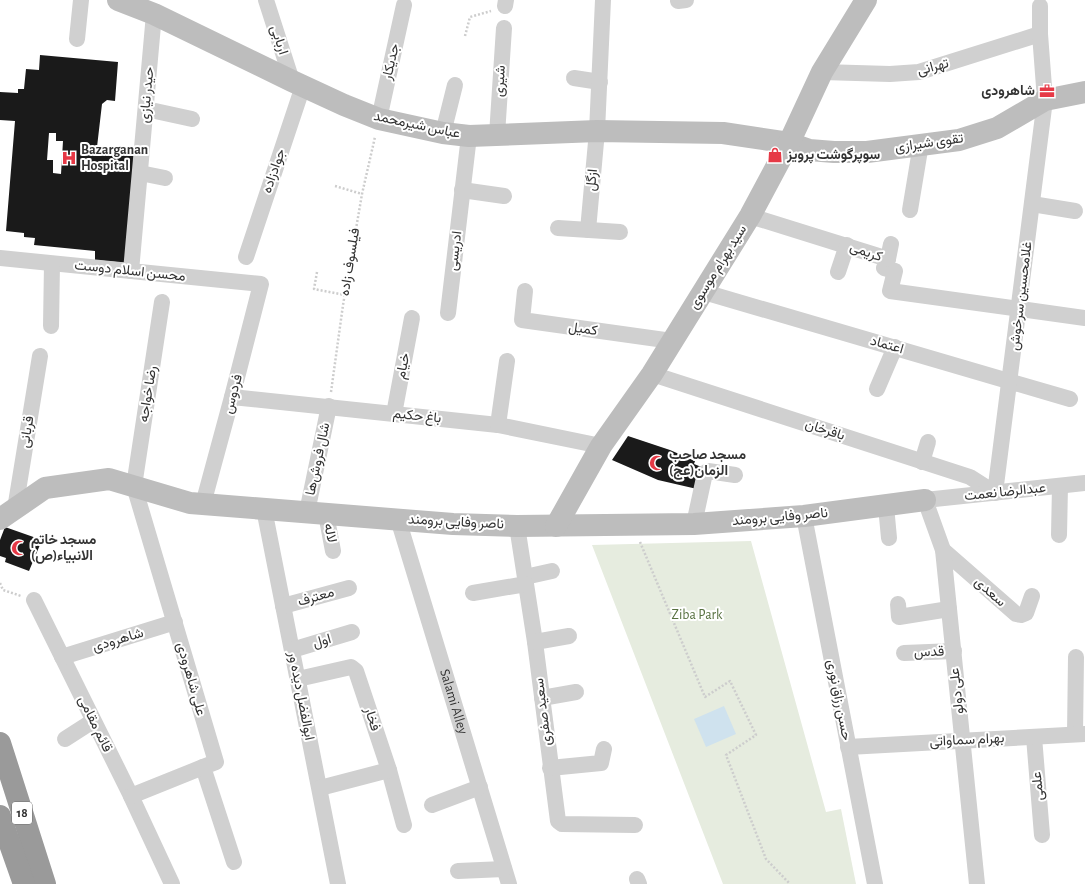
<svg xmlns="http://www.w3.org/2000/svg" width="1085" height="884" font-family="'Alegreya Sans',Vazirmatn,sans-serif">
  <rect width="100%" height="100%" fill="#fff"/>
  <path fill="#e6ecdf" d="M 751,541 L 826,812 L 841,809 L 856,884 L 723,884 L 592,545 Z"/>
  <path fill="#cfe2ee" d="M 724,706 L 736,734 L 706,747 L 694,719 Z"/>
  <g fill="#1a1a1a" fill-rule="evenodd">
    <path d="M 40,55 L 118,62 L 115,101 L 107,100 L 102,104 L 97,147 L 103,152 L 137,155 L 128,263 L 95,260 L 95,251 L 34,245 L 35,238 L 24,237 L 24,233 L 6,231 L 15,121 L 0,120 L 0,92 L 18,93 L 18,89 L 24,89 L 26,69 L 39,70 ZM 49,133 L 56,133 L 56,141 L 63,141 L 61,174 L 53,173 L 53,160 L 47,160 Z"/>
    <path d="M 628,436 L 670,450 L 695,461 L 694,464 L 704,468 L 697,489 L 658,480 L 612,460 Z"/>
    <path d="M 5,527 L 42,540 L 29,571 L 5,562 L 6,558 L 0,556 L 0,540 Z"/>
  </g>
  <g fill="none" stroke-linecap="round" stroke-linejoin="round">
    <g stroke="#cdcdcd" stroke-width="2.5" stroke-dasharray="2 2" stroke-linecap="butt">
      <path d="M 465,36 L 470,17 L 491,11"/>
      <path d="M 335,186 L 362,194"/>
      <path d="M 317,272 L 314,289 L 345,295"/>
      <path d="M 331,392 L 343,305 L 362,194 L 375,137"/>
      <path d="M 640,542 L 705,697 L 730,681 L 756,735 L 726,755 L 766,859 L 790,884"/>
      <path d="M 0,583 L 3,590 L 21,596"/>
    </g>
    <g stroke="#d0d0d0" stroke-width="16">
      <path d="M 266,0 L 292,81"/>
      <path d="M 678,1 L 686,0"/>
      <path d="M 505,6 L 506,0"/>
      <path d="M 77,39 L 81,0"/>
      <path d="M 822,72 L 890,74 L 919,72 L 1040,34"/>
      <path d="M 574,78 L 600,82"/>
      <path d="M 146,109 L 192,119"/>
      <path d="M 379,119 L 404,5"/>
      <path d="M 443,133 L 455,85"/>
      <path d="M 497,135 L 504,28"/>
      <path d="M 140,173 L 165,178"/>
      <path d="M 462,190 L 504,196"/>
      <path d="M 1032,204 L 1075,211"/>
      <path d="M 910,210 L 921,144"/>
      <path d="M 750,216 L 888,259 L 884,268 L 895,271 L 890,291 L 1085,318"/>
      <path d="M 558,228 L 620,232"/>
      <path d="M 588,230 L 597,131 L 603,0"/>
      <path d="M 246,257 L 303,86"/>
      <path d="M 0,258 L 261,284 L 232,397 L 203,504"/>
      <path d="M 888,259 L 891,244"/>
      <path d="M 131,271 L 154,14"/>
      <path d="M 838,272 L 847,245"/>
      <path d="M 525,291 L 522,320 L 672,341"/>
      <path d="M 704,292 L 1070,399"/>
      <path d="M 162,302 L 134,486 L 216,762 L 203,767 L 234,862"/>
      <path d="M 448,313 L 469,136"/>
      <path d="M 51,326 L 52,264"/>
      <path d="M 652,374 L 970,477 L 995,493 L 1045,100 L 1040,34 L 1040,6"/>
      <path d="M 877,389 L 895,347"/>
      <path d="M 232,397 L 498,425 L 601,446"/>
      <path d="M 394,414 L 412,318"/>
      <path d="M 498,425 L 507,361"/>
      <path d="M 922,462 L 928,442"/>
      <path d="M 886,506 L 889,538"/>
      <path d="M 15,509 L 40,356"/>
      <path d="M 264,509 L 338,884"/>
      <path d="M 307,512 L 329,406"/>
      <path d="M 326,514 L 333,551"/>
      <path d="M 804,516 L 875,884"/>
      <path id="s1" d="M 398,519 L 509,884"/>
      <path d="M 694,524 L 705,473 L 708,471 L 735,475"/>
      <path d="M 517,526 L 535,642 L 558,821 L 562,824 L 635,825"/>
      <path d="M 1059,535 L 1060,486"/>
      <path d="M 943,550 L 1016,614 L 1021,615 L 1026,613 L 1032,596"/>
      <path d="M 525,577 L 552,571"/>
      <path d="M 473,593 L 526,584"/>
      <path d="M 34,600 L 131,796 L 172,884"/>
      <path d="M 898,604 L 899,617 L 949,609"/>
      <path d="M 283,606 L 349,588"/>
      <path d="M 535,642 L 569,636"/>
      <path d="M 292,650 L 352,632"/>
      <path d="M 904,653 L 954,651"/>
      <path d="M 62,657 L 175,622"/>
      <path d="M 298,679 L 351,667 L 356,671 L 389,770 L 404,825"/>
      <path d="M 542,698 L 576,692"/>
      <path d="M 1075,734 L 1076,657"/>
      <path d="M 1034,737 L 1042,835"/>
      <path d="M 65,739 L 93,721"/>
      <path d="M 848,747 L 1085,734"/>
      <path d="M 550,768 L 601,763 L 604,749"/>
      <path d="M 320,788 L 389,770"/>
      <path d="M 131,796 L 203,767"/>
      <path d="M 432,805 L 480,787"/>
      <path d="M 458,871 L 504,869"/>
      <path d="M 637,879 L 639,884"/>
      <path d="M 977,884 L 943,550 L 925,500 L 1085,483"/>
    </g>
    <g stroke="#bdbdbd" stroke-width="22">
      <path d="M 118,0 L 154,14 L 292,81 L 344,105 L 379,119 L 443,133 L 469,136 L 597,131 L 723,133 L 789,143 L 809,150 L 834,152 L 867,152 L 959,140 L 997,128 L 1045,100 L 1085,92"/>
      <path d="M 0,519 L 45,488 L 109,479 L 190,503 L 453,524 L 517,526 L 694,524 L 804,516 L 925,500"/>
      <path d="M 556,526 L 601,446 L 652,374 L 750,216 L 789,143 L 822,72 L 866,0"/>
    </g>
    <g stroke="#9a9a9a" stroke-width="22">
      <path d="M 0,743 L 45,884"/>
      <path d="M 0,816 L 24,884"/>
    </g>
  </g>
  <defs>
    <g id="office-bare" transform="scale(1.2)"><path d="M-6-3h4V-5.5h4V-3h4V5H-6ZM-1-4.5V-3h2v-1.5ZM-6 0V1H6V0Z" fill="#e63946" stroke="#fff" stroke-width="2.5" paint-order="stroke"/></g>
    <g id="shop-bare" transform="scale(1.2)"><path d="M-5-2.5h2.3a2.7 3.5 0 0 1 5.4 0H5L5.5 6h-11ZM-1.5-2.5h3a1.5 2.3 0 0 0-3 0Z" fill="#e63946" stroke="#fff" stroke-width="2.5" paint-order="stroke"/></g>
    <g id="hospital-bare" transform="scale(1.2)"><path d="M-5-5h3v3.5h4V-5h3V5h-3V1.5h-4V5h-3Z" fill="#e63946" stroke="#fff" stroke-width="2.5" paint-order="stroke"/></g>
    <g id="mosque-bare" transform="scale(1.2)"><path d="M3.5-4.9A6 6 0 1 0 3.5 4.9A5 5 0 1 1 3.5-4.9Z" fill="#e63946" stroke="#fff" stroke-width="2.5" paint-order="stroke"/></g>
  </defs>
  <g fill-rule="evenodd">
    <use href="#office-bare" x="1047" y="91"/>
    <use href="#shop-bare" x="775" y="155"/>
    <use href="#hospital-bare" x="69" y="158"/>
    <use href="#mosque-bare" x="657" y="463"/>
    <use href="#mosque-bare" x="19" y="548"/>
  </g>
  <g text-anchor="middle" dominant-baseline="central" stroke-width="4" stroke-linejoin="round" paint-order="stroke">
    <rect fill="#fff" stroke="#707070" stroke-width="1" x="12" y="802" width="20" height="22" rx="3"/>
    <g font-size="13" font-weight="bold" fill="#333">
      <text x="22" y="813">18</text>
    </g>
    <g font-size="14" fill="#333" stroke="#fff">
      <text transform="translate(279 40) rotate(72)">اربابی</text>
      <text transform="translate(391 62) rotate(-77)">جدیکار</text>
      <text transform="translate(933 67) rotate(-15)">تهرانی</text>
      <text transform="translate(500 81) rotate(-86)">شیری</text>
      <text transform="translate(147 95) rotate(-85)">حیدر نیازی</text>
      <text transform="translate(417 125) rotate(12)">عباس شیرمحمد</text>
      <text transform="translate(929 143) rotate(-8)">تقوی شیرازی</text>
      <text transform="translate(274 171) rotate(-71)">جوادزاده</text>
      <text transform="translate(592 180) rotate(-85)">ازگل</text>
      <text transform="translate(455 251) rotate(-83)">ادریسی</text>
      <text transform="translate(866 252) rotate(20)">کریمی</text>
      <text transform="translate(350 262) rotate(-81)">فیلسوف زاده</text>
      <text transform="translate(718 267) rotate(-58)">سید بهرام موسوی</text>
      <text transform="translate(130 271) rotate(6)">محسن اسلام دوست</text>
      <text transform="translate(1021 296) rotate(-83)">غلامحسین سرخوش</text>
      <text transform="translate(583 329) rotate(8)">کمیل</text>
      <text transform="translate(887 345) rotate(16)">اعتماد</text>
      <text transform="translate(403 366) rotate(-79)">خیام</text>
      <text transform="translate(148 394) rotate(-81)">رضا خواجه</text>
      <text transform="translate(233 394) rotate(-75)">فردوس</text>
      <text transform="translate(417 416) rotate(6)">باغ حکیم</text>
      <text transform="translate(825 430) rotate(18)">باقرخان</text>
      <text transform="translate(27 432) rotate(-81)">قربانی</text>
      <text transform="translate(318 459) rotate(-78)">شال فروش‌ها</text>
      <text transform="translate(1005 492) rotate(-6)">عبدالرضا نعمت</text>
      <text transform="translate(780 517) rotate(-5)">ناصر وفایی برومند</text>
      <text transform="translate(456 522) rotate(3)">ناصر وفایی برومند</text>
      <text transform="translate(330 533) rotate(79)">لاله</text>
      <text transform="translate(990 592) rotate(42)">سعدی</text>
      <text transform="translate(316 597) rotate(-16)">معترف</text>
      <text transform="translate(118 640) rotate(-17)">شاهرودی</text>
      <text transform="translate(322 641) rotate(-16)">اول</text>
      <text transform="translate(929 652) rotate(-2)">قدس</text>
      <text transform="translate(191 679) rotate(74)">علی شاهرودی</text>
      <text transform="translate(957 691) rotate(-96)">علی دولو</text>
      <text transform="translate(301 696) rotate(79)">ابوالفضل دیده ور</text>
      <text transform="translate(839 700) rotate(79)">حسن رزاق نوری</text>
      <text stroke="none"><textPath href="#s1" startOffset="191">Salami Alley</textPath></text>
      <text transform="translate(543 712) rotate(-97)">سعید صفری</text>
      <text transform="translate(372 719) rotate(72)">فخار</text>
      <text transform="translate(95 724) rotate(64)">قائم مقامی</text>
      <text transform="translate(967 740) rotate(-3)">بهرام سماواتی</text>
      <text transform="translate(1038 786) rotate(-95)">علمی</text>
    </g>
    <g font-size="14" font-weight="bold" fill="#333" stroke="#fff" text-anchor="start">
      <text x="1035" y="91" text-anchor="end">شاهرودی</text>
      <text x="81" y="150">Bazarganan<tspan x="81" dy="16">Hospital</tspan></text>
      <text x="787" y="155">سوپرگوشت پرویز</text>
      <text x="669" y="455">مسجد صاحب<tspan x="669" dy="16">الزمان(عج)</tspan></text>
      <text x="31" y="540">مسجد خاتم<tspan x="31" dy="16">الانبیاء(ص)</tspan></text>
    </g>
    <g font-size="14" fill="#56703f" stroke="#fff">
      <text x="697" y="615">Ziba Park</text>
    </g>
  </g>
</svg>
